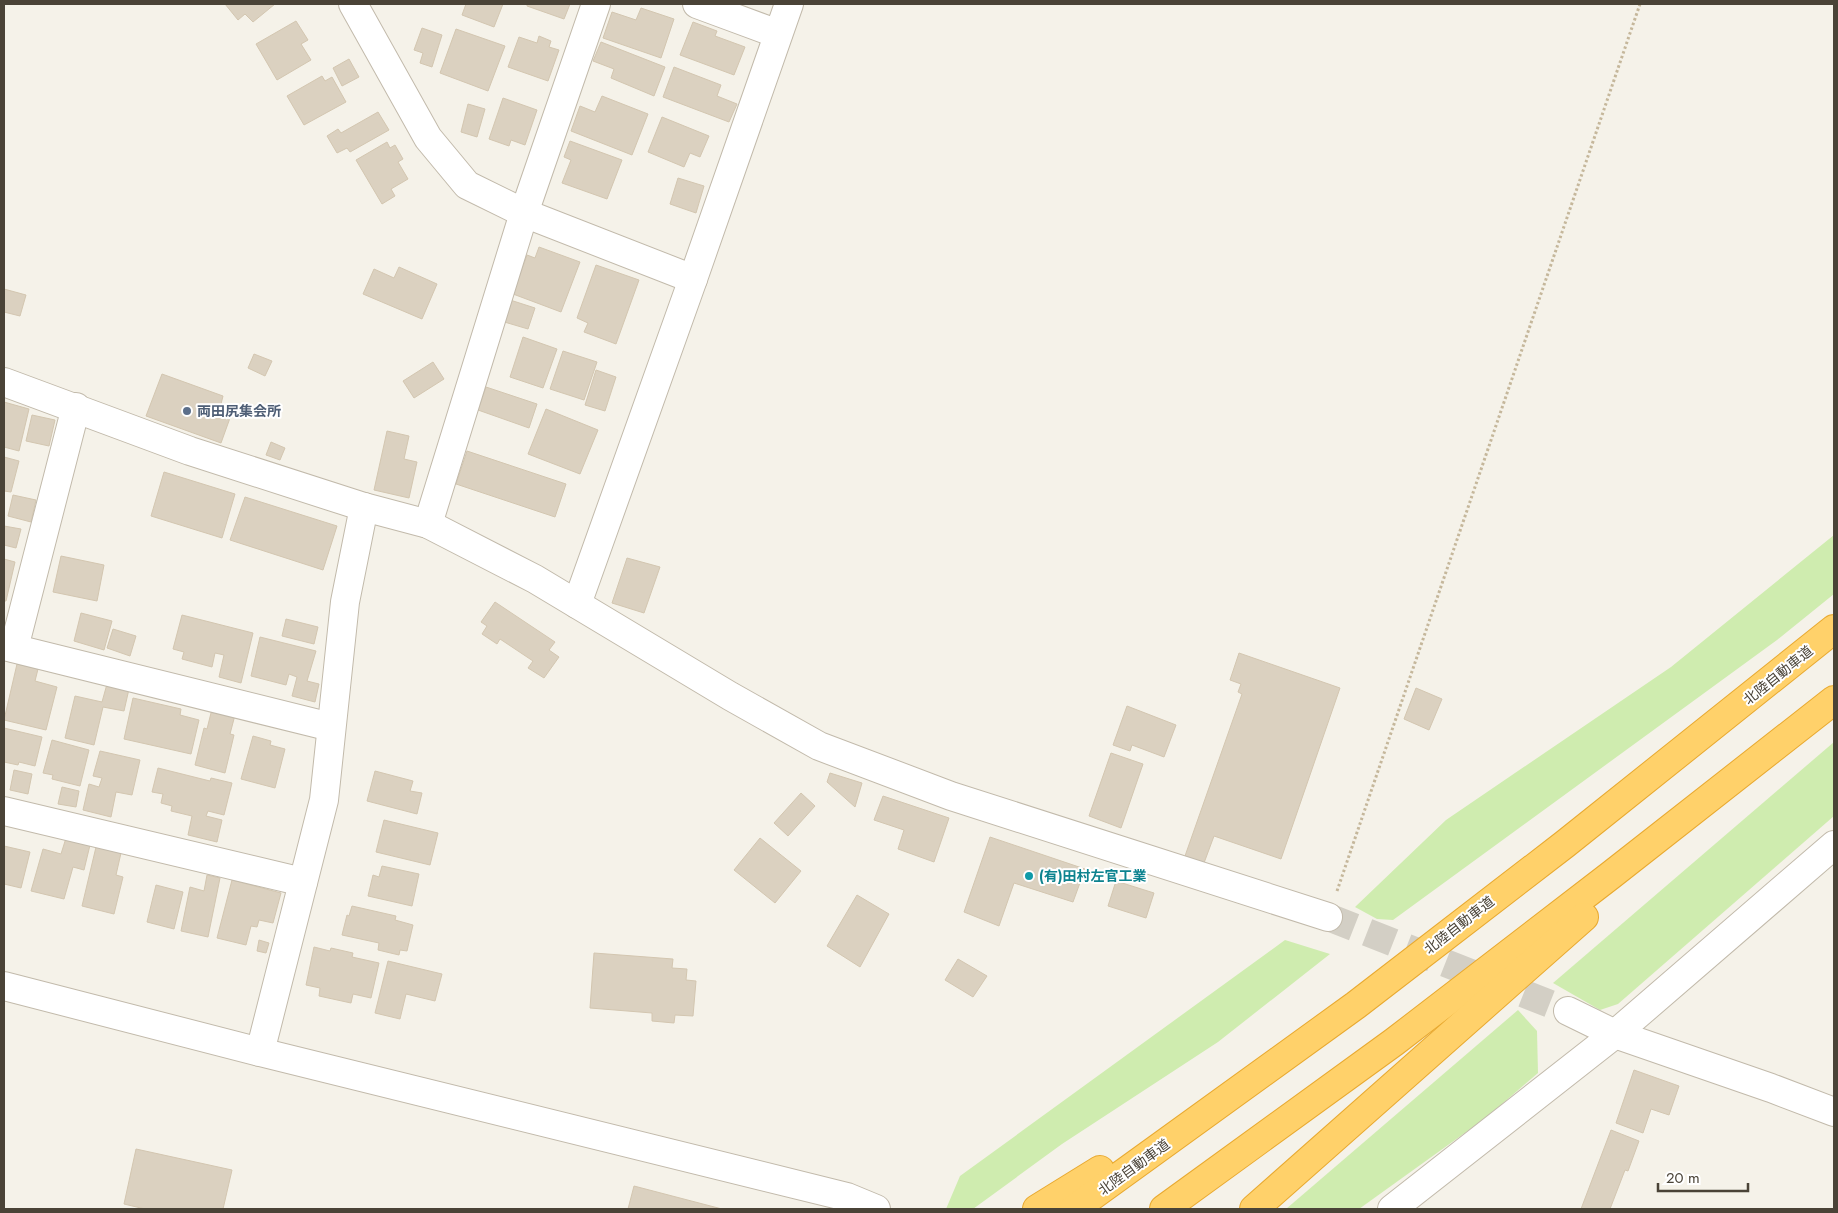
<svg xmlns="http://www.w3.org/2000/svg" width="1838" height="1213" font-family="Jost,'Noto Sans JP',sans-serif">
  <rect width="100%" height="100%" fill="#f5f2e9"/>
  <g fill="#cfecaf">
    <path d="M 1834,535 L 1834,594 L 1777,640 L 1393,920 L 1377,919 L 1355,907 L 1446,820 L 1671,667 Z"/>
    <path d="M 1834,742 L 1834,816 L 1618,1004 L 1600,1010 L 1553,983 Z"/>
    <path d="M 1285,940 L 1330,954 L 1218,1042 L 1062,1144 L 973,1209 L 946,1209 L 960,1176 Z"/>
    <path d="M 1518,1010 L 1537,1031 L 1538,1073 L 1487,1117 L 1359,1209 L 1286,1209 Z"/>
  </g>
  <g fill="#dbd1c0" stroke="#d3c6b0">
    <path d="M 225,4 L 275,4 L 253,22 L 245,14 L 238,20 Z"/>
    <path d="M 466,4 L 503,4 L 494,27 L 462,15 Z"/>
    <path d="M 527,4 L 570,4 L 564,19 L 527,6 Z"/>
    <path d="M 641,8 L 674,19 L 661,58 L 603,38 L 612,12 L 636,20 Z"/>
    <path d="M 296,21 L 308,40 L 301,44 L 311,60 L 277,80 L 256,44 Z"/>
    <path d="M 693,22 L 717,31 L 715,36 L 745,47 L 734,75 L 680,55 Z"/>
    <path d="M 422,28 L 442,35 L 432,67 L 420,63 L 423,53 L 414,50 Z"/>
    <path d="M 456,29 L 505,46 L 488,91 L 440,73 Z"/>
    <path d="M 539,36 L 551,41 L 549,47 L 559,50 L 548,81 L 508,67 L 519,37 L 537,43 Z"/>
    <path d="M 601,42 L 665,67 L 654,96 L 611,78 L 614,69 L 593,61 Z"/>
    <path d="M 349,59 L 359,77 L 342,86 L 333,68 Z"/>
    <path d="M 674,67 L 721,85 L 717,96 L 737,104 L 729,122 L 663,97 Z"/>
    <path d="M 322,76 L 325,81 L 332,77 L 346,102 L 304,125 L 287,96 Z"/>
    <path d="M 602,96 L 648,114 L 632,155 L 571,131 L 580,106 L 595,112 Z"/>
    <path d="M 503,98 L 537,110 L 525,145 L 511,140 L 509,146 L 489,139 Z"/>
    <path d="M 468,104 L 485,109 L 477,137 L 461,132 Z"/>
    <path d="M 378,112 L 389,130 L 350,152 L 347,148 L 337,153 L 327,136 L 338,129 L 341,133 Z"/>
    <path d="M 662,117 L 709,136 L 700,157 L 690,153 L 684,167 L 648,152 Z"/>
    <path d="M 570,141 L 622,160 L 607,199 L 562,183 L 571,160 L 564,157 Z"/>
    <path d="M 387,142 L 390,148 L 395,145 L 403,159 L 398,162 L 408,179 L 391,189 L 395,196 L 382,204 L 356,160 Z"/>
    <path d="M 678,178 L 704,186 L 696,213 L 670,204 Z"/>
    <path d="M 539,247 L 580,262 L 561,312 L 513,294 L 527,255 L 535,258 Z"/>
    <path d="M 596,265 L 639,280 L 616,344 L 584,332 L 588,323 L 577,318 Z"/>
    <path d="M 399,267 L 437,284 L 422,319 L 363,294 L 374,269 L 394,278 Z"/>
    <path d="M 4,289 L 26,295 L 20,316 L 4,312 Z"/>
    <path d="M 507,299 L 535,308 L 528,329 L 501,321 Z"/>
    <path d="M 523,337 L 557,349 L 543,388 L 510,377 Z"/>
    <path d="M 563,351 L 597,362 L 584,400 L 550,389 Z"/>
    <path d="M 254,354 L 272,361 L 265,376 L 248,368 Z"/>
    <path d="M 433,362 L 444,379 L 414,398 L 403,381 Z"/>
    <path d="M 596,370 L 616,377 L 605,411 L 585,405 Z"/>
    <path d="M 162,374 L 223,396 L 221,404 L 228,406 L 225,415 L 230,418 L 221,443 L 146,416 Z"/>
    <path d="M 486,387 L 537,404 L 529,428 L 478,410 Z"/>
    <path d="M 4,402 L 29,409 L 19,451 L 4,447 Z"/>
    <path d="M 546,409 L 598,430 L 580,474 L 528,454 Z"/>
    <path d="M 32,415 L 55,420 L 49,446 L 26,441 Z"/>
    <path d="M 387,431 L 409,436 L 404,459 L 417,462 L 409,498 L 374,490 Z"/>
    <path d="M 271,442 L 285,448 L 280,460 L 266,455 Z"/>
    <path d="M 467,451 L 566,484 L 555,517 L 456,484 Z"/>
    <path d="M 4,457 L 19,461 L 11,492 L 4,491 Z"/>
    <path d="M 164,472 L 235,494 L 222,538 L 151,516 Z"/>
    <path d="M 13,495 L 36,500 L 31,522 L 8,516 Z"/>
    <path d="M 245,497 L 337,526 L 323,570 L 230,540 Z"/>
    <path d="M 4,526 L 21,529 L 16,548 L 4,545 Z"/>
    <path d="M 61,556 L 104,565 L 97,601 L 53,592 Z"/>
    <path d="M 627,558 L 660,567 L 644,613 L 612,603 Z"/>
    <path d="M 4,559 L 15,562 L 6,601 L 4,601 Z"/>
    <path d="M 495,602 L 555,642 L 549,650 L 559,657 L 544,678 L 528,668 L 533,661 L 500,639 L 497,644 L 482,634 L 487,626 L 481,622 Z"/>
    <path d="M 81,613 L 112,621 L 104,650 L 74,641 Z"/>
    <path d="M 182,615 L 253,633 L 241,683 L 219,677 L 224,655 L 215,653 L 212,667 L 182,659 L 184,652 L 173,649 Z"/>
    <path d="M 286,619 L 318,627 L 314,644 L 282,636 Z"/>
    <path d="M 113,629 L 136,636 L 130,656 L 107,648 Z"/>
    <path d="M 260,637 L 316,651 L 307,681 L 319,684 L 315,702 L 292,696 L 297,677 L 289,674 L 286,685 L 251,676 Z"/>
    <path d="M 1239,653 L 1340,688 L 1281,859 L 1214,836 L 1204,863 L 1185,856 L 1242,694 L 1238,692 L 1241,684 L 1230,680 Z"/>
    <path d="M 17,664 L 38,669 L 35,681 L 57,687 L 46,730 L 4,720 Z"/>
    <path d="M 107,684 L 129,689 L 124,711 L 103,707 L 94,745 L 65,738 L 75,696 L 102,702 Z"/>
    <path d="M 1416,688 L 1442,699 L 1429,730 L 1404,719 Z"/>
    <path d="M 133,698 L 181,709 L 180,715 L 199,720 L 191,754 L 124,739 Z"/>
    <path d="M 1127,706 L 1176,725 L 1164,757 L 1132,745 L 1130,751 L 1113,745 Z"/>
    <path d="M 212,709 L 235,715 L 230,734 L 234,735 L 225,773 L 195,765 L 204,728 L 207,729 Z"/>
    <path d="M 4,728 L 42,737 L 35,766 L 19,762 L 18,765 L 4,762 Z"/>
    <path d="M 253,736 L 271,741 L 270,745 L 285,749 L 275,788 L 241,779 Z"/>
    <path d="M 52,740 L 89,750 L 80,786 L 52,779 L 53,775 L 43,773 Z"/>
    <path d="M 100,751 L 140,760 L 132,795 L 116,792 L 111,817 L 83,810 L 89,784 L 99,787 L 102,778 L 93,776 Z"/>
    <path d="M 1111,753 L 1143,764 L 1121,828 L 1089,816 Z"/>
    <path d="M 158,768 L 210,781 L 211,778 L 232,783 L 224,815 L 208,811 L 206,816 L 222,820 L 217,842 L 188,835 L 192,816 L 171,811 L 172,806 L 161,803 L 163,794 L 152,792 Z"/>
    <path d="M 14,770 L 32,774 L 28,794 L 10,790 Z"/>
    <path d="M 375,771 L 413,781 L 410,791 L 422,793 L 417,814 L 367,801 Z"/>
    <path d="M 830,773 L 862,783 L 855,807 L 827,782 Z"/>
    <path d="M 62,787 L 79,791 L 76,807 L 58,804 Z"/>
    <path d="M 801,793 L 815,806 L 788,836 L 774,823 Z"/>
    <path d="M 883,796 L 949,818 L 934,862 L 898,849 L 904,830 L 874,820 Z"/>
    <path d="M 384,820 L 438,833 L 430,865 L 376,852 Z"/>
    <path d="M 990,837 L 1085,869 L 1073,902 L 1014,883 L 999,926 L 964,912 Z"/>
    <path d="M 66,838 L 90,845 L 84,870 L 73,867 L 64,899 L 31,891 L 43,849 L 61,854 Z"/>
    <path d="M 760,838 L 801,871 L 775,903 L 734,870 Z"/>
    <path d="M 4,846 L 30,852 L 21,888 L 4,884 Z"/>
    <path d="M 96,847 L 121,853 L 116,875 L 123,877 L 114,914 L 82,906 Z"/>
    <path d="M 382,866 L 419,874 L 412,906 L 368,896 L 373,875 L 379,877 Z"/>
    <path d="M 207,875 L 220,878 L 208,937 L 181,931 L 190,887 L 204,891 Z"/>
    <path d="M 232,880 L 281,893 L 273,923 L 259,920 L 257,927 L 251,926 L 246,945 L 217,938 Z"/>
    <path d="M 1116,881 L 1154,893 L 1146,918 L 1108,906 Z"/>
    <path d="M 156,885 L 183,892 L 174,929 L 147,922 Z"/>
    <path d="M 857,895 L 889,914 L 860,967 L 827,946 Z"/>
    <path d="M 352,906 L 396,916 L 395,920 L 413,925 L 407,951 L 400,950 L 399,955 L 378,950 L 379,943 L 342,935 L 347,915 L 349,916 Z"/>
    <path d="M 259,940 L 269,943 L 266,953 L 257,951 Z"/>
    <path d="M 314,947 L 330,951 L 331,948 L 353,953 L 352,957 L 379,963 L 371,998 L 353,994 L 351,1003 L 319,996 L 320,988 L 306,985 Z"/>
    <path d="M 594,953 L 673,959 L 672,968 L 687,969 L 686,980 L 696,981 L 693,1016 L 675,1015 L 674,1023 L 652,1021 L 652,1013 L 590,1008 Z"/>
    <path d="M 958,959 L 987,976 L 973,997 L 945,980 Z"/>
    <path d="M 388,961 L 442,974 L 435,1001 L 406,994 L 400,1019 L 375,1013 Z"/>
    <path d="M 1634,1070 L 1679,1086 L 1669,1115 L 1651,1109 L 1643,1133 L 1616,1123 Z"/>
    <path d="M 1611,1130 L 1639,1141 L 1628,1171 L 1625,1170 L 1610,1209 L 1581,1209 Z"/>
    <path d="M 136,1149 L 232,1170 L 223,1209 L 145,1209 L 124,1204 Z"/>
    <path d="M 634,1186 L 722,1209 L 628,1209 Z"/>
  </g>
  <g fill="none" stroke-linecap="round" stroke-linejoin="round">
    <path stroke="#d3cfc5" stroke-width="28" stroke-dasharray="28 14" stroke-linecap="butt" d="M 1328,917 L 1568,1011"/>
    <g stroke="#c2baab" stroke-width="30">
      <g id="minor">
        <path d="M 697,4 L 778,34"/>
        <path d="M 4,382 L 190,451 L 364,507 L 428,524 L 535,579 L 730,696 L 819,746 L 951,796 L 1328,917"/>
        <path d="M 428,524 L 524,213 L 596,4"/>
        <path d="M 4,646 L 331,727"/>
        <path d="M 14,648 L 76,407"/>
        <path d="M 4,811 L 303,882"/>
        <path d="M 4,986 L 260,1052 L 847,1197 L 876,1209"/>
        <path d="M 1568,1011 L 1615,1034"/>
        <path d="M 260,1052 L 324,800 L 345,602 L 364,507"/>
      </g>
    </g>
    <g stroke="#c2baab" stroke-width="30">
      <g id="tertiary">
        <path d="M 353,4 L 428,138 L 467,185 L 524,213 L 693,279"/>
        <path d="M 577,604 L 693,279 L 789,4"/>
        <path d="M 1615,1034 L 1771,1088 L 1834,1112"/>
        <path d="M 1392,1209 L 1615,1034 L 1834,845"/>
      </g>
    </g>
    <g stroke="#e8a930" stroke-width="30">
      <g id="motorway">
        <path d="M 1037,1209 L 1100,1170"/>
        <path d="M 1074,1209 L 1356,1005 L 1565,844 L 1834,629"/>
        <path d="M 1164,1209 L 1394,1042 L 1611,875 L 1834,700"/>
        <path d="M 1254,1209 L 1584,917"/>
      </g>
    </g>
    <path stroke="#c5b79b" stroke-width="3" stroke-dasharray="2.5 2.5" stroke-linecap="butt" d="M 1337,891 L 1640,4"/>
    <use href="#minor" stroke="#fff" stroke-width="28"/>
    <use href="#tertiary" stroke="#fff" stroke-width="28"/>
    <use href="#motorway" stroke="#ffd16a" stroke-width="28"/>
  </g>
  <circle fill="#5c6f8a" stroke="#fff" stroke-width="2" cx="187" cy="411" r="5"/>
  <circle fill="#0f9aa8" stroke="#fff" stroke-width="2" cx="1029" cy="876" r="5"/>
  <g text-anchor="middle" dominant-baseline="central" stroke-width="4" stroke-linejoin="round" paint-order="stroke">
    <g font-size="14" font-weight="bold" fill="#4e5e75" stroke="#fff" text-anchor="start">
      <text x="197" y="411">両田尻集会所</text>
    </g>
    <g font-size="14" fill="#4a4337" stroke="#fff">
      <text transform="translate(1778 675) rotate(-39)">北陸自動車道</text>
      <text transform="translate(1459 925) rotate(-38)">北陸自動車道</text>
      <text transform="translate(1134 1167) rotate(-36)">北陸自動車道</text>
    </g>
    <g font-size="14" font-weight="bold" fill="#0d838f" stroke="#fff" text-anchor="start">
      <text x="1039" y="876">(有)田村左官工業</text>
    </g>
  </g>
  <rect width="1838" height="1213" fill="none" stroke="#4a4337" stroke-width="10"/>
  <path d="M1658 1183v8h90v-8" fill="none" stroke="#4a4337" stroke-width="2.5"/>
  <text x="1666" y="1183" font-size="15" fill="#4a4337" stroke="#ffffff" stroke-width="4" paint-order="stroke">20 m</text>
</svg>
